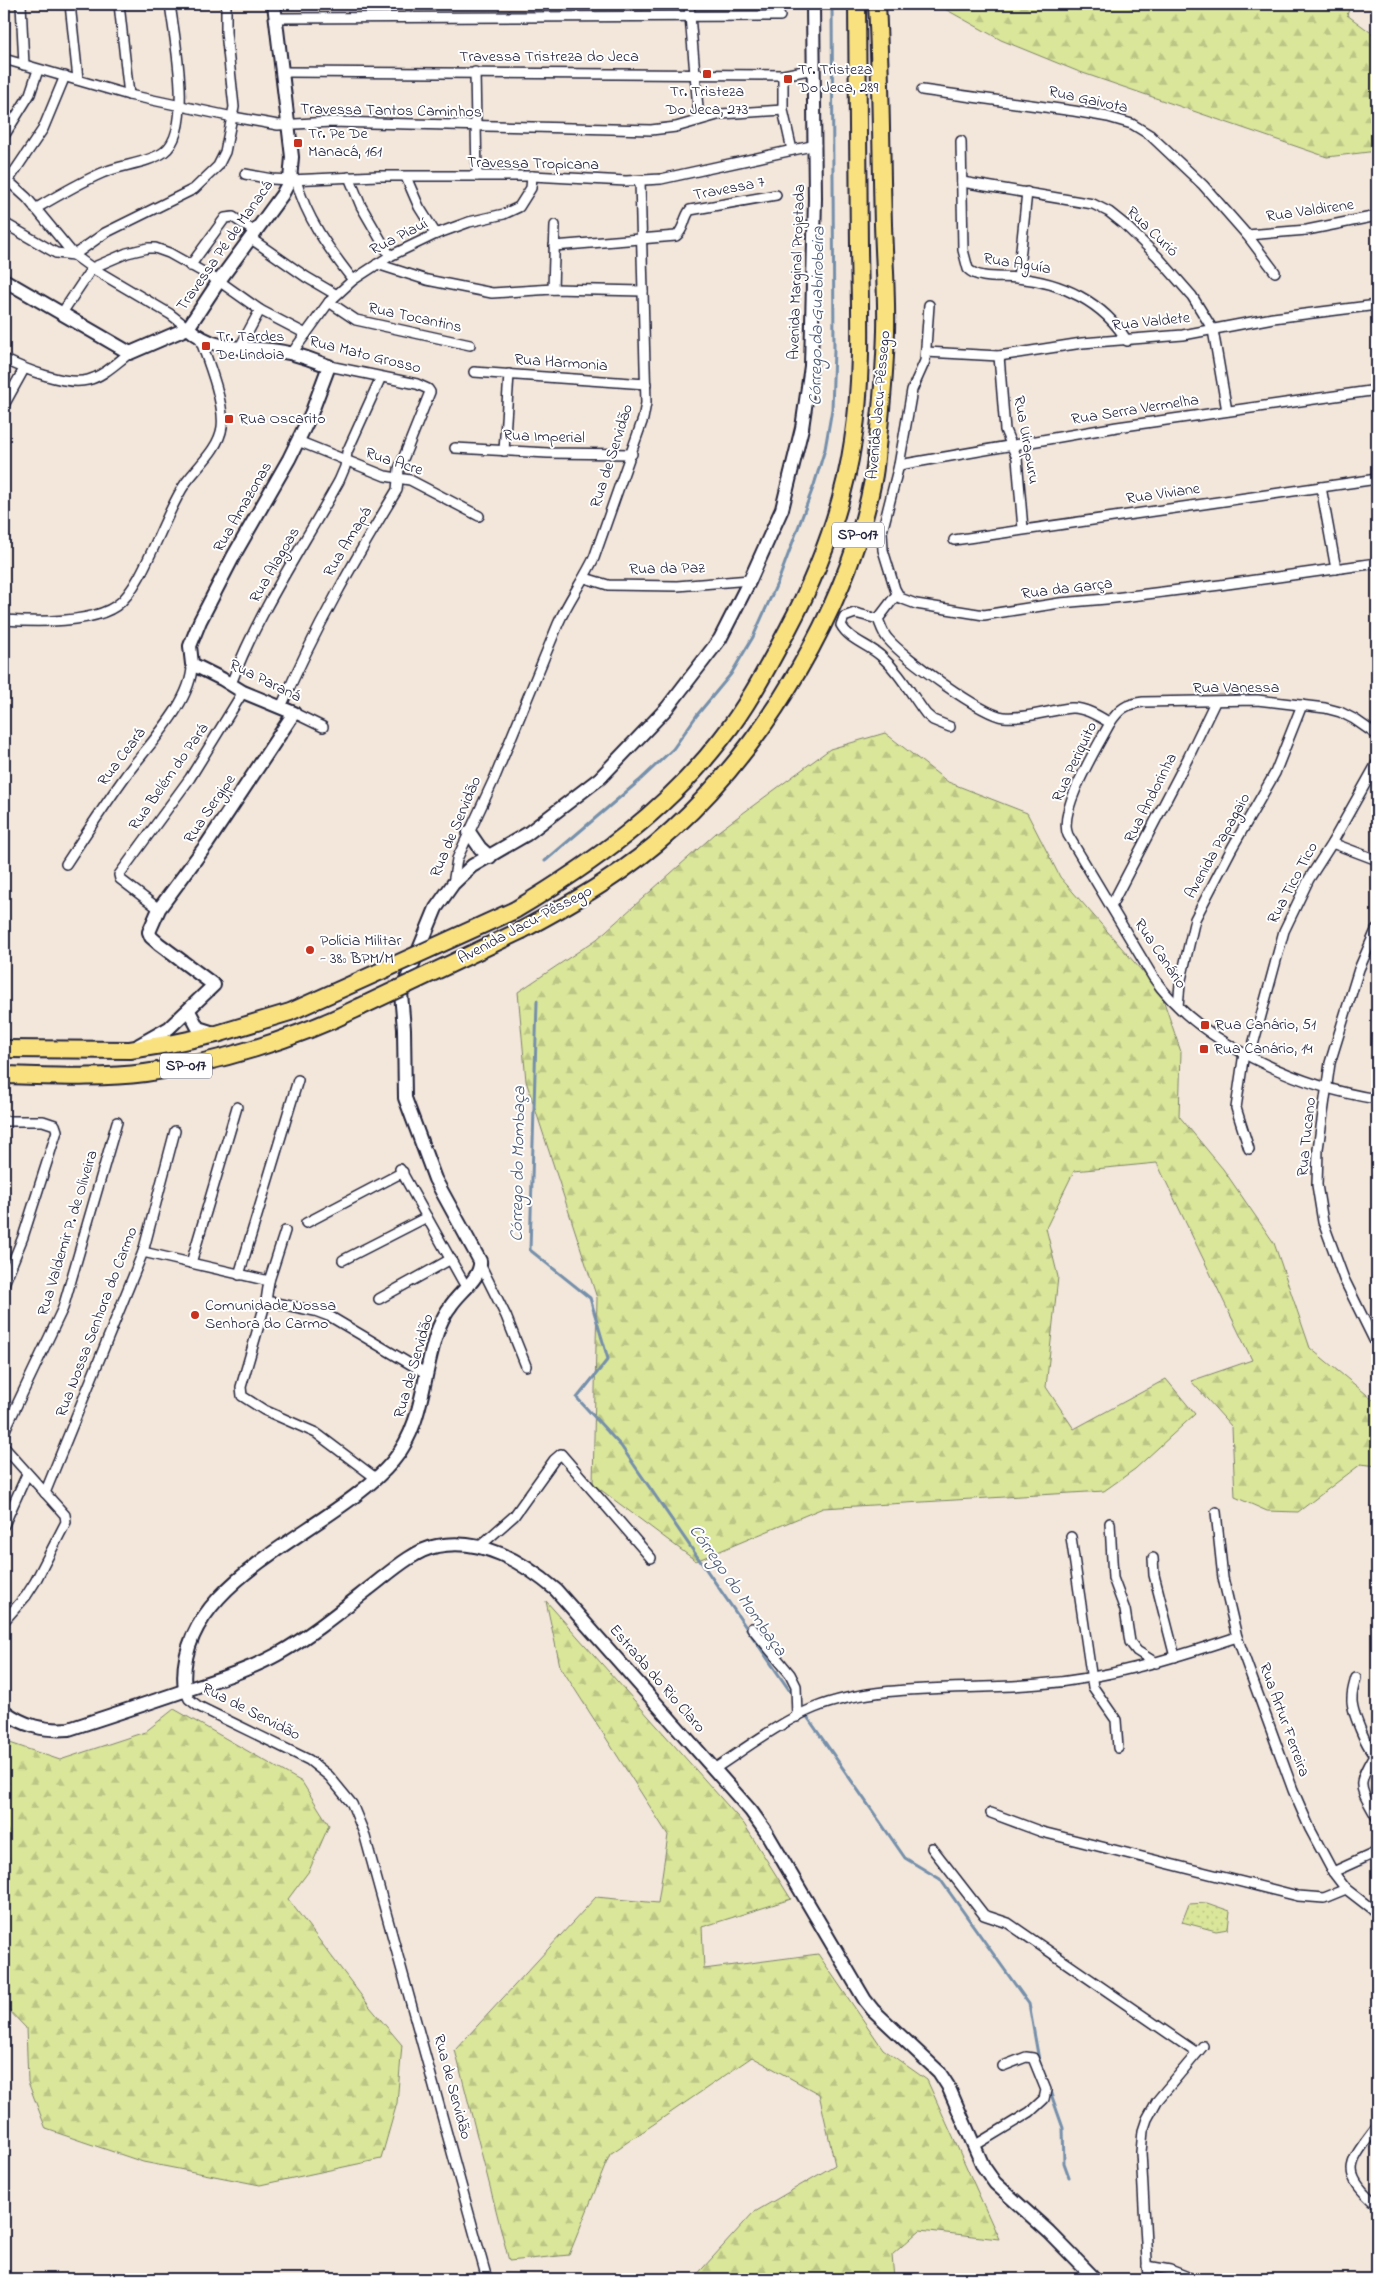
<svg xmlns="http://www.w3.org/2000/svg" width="1381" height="2283" font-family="'Indie Flower',sans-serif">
  <defs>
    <pattern id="forest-firs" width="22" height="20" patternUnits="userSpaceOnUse" patternTransform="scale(1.25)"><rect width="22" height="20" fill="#dae699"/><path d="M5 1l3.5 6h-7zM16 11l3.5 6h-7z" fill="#bbc585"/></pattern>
    <pattern id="park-dots" width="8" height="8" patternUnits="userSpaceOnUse" patternTransform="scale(1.25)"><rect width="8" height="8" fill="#dae699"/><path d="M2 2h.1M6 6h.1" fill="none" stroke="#bbc585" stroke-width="1.8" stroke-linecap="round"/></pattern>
  </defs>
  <rect width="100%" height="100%" fill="#f3e7db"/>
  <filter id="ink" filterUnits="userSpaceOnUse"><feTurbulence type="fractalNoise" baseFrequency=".02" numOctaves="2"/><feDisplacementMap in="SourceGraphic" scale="10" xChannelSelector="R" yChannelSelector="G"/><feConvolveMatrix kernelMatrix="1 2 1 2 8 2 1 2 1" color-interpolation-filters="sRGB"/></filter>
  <g filter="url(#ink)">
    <g fill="url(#forest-firs)" stroke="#7e846a">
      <path d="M 936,4 L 1351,4 L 1347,15 L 1377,37 L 1377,151 L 1327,157 L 1077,71 L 1001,40 Z"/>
      <path d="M 885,733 L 948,782 L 1027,813 L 1060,877 L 1161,993 L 1181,1052 L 1179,1116 L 1223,1169 L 1274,1243 L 1310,1348 L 1377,1403 L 1377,1466 L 1361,1464 L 1298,1512 L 1267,1511 L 1235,1497 L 1232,1427 L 1191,1381 L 1252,1360 L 1157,1163 L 1074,1171 L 1046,1228 L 1058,1277 L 1046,1387 L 1074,1429 L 1166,1379 L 1195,1414 L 1135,1469 L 1104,1491 L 823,1508 L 696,1561 L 593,1484 L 597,1298 L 526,1081 L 518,992 L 597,939 L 716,833 L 830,749 Z"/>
      <path d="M 546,1601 L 744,1824 L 791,1899 L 702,1927 L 704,1969 L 818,1954 L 883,2049 L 927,2080 L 999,2239 L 920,2230 L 892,2255 L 894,2279 L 693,2279 L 753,2213 L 835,2165 L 819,2094 L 752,2057 L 610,2154 L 569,2255 L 509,2261 L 455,2050 L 596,1897 L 658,1903 L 668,1835 L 560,1666 Z"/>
      <path d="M 174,1709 L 302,1782 L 329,1825 L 309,1871 L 288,1899 L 370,2007 L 402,2045 L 397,2103 L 381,2159 L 260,2185 L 143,2162 L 46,2129 L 28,2082 L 26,2028 L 4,2005 L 4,1741 L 60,1760 L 145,1732 Z"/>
    </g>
    <path fill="url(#park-dots)" stroke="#7e846a" d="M 1207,1903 L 1230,1911 L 1228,1929 L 1216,1931 L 1182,1922 L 1189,1904 Z"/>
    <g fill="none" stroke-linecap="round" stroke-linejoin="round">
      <g stroke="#748fab" stroke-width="3">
        <path d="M 545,861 L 639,781 L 673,749 L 697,715 L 731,674 L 753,637 L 779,579 L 814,485 L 825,449 L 832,409 L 834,350 L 832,4"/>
        <path d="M 537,1001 L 530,1250 L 590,1298 L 608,1359 L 577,1398 L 621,1446 L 794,1697"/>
        <path d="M 799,1705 L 905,1858 L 940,1879 L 1029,2004 L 1039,2060 L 1063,2128 L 1064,2163 L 1069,2177"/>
      </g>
      <g stroke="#22223b" stroke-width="12">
        <g id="street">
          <path d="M 21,4 L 24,65"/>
          <path d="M 70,4 L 78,79"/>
          <path d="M 119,4 L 129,95"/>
          <path d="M 689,4 L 699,120"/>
          <path d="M 276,18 L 780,16"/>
          <path d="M 4,59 L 129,95 L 233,117 L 278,125 L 331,122 L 651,130 L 676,127 L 721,114 L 783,110"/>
          <path d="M 283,72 L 783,75 L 814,69"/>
          <path d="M 475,72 L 477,176"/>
          <path d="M 783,75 L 783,110 L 792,150"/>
          <path d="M 922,90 L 1074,111 L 1108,117 L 1132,124 L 1150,135 L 1203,185 L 1247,235 L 1275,272"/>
          <path d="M 4,136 L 30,94 L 38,70"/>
          <path d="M 961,141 L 963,250 L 968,269 C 979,280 1002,276 1017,278 C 1061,282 1104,302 1127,341"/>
          <path d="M 245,174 L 272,179 L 290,180 L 378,176 L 532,176 L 626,181 L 661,179 L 816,145"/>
          <path d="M 4,177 L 27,198 L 74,255 L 92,268 L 170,314 L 188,328"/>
          <path d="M 349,177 L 361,206 L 390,256"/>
          <path d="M 406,177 L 419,207 L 436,234"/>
          <path d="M 296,180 C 306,218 329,249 353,280"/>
          <path d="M 8,181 L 43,129 L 65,76"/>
          <path d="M 962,182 L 1093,204 L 1109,212 L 1124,224 L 1157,256 L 1192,296 L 1213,330 L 1227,411"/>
          <path d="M 35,209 C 57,196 79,183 102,173 C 120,165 149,163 164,152 C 194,130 174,36 170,4"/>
          <path d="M 4,223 L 56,253 L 74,255"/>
          <path d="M 1247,235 L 1307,230 L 1377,216"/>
          <path d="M 250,238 L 306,277 L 335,294"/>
          <path d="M 554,246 L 676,236 C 685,229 683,219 690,210 L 776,195"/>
          <path d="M 74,255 L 105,233 L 194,189 L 218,166 L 225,152 L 234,107 L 226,32 L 226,4"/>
          <path d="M 377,264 L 427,280 L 492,293 L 553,289 L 643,291"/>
          <path d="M 190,266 L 225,218 L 233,217 L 255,232"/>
          <path d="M 1018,278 L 1027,192"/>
          <path d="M 553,289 L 555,225"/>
          <path d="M 329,302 L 356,320 L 470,345"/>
          <path d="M 929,305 L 925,361 L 912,390 L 899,465 L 882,532 L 883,550 L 895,589 L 900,598 L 916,604 L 984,615 L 1060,603 L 1106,599 L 1220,585 L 1377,563"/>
          <path d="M 62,313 L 92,268 L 127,253 L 148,248 L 155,248 L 169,253 L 219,281 L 260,310 L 306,334"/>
          <path d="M 239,349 L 260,310"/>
          <path d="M 926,352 L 999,356 L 1082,343 L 1183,335 L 1273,318 L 1377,305"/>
          <path d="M 292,353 L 329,302 L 353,280 L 390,256 L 436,234 L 469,222 L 504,214 L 519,207 L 531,188 L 532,176"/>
          <path d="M 999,356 L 1005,430 L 1017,458 L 1023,529"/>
          <path d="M 4,359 C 24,369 66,386 88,380 C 104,376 117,362 130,353"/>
          <path d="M 474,372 L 646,384"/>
          <path d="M 4,405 L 24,369"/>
          <path d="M 298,441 L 385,476 L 410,480 L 479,516"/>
          <path d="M 455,448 L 548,453 L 632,454"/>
          <path d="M 504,451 L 509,374"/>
          <path d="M 899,465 L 1117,427 L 1377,390"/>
          <path d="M 1321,487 L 1336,569"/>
          <path d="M 859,534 L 881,541"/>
          <path d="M 954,540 L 1377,479"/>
          <path d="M 585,578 L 608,585 L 677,586 L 750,580"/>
          <path d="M 897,594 L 878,619 C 881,626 883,634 888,639 C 903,657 982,715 1004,717 C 1027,719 1049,710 1071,708 C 1084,707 1099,716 1110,723"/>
          <path d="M 878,619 L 855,613 L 844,617 L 841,625 C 849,640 869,645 881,656 C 900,673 911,694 926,714 L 933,720 L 950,727"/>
          <path d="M 4,620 C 35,622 90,624 116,606 C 143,588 164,514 185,484 C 197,467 219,449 222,427 C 225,404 208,361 200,339"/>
          <path d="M 231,684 C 258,612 302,548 339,481 L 345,467 L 347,452 L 381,377"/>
          <path d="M 281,707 C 315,629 353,562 397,490 L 399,469 L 430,392 L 428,389 L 417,384 L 329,366"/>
          <path d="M 294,713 L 323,727"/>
          <path d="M 1377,735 L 1354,719 L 1340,712 L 1325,708 L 1257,700 L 1143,702 C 1126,704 1119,709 1110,723 C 1098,746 1057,811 1068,835 L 1153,977 C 1198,1043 1300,1087 1377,1099"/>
          <path d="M 1332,843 L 1377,860"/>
          <path d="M 66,864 C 85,835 104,806 124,778 C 145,748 193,702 192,664"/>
          <path d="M 453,884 L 457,859 L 495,777 L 558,624 C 568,601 583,581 594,558 L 643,419 L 646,403 L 640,181"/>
          <path d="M 1111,906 L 1188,758 L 1215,702"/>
          <path d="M 159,909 L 120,879 L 119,875 L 190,778 L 243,692"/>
          <path d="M 1377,928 L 1359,969 L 1330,1063 L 1318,1149 L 1317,1185 L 1323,1222 L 1344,1279 L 1377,1346"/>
          <path d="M 1178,1006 L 1180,984 L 1195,919 L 1232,848 L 1275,773 L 1302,705"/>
          <path d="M 1244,1053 L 1236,1108 L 1249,1149"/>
          <path d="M 1250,1056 L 1284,931 L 1309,879 L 1332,843 L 1377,763"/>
          <path d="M 4,1121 L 43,1121 L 55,1125 L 57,1131 L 23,1237 L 4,1284"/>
          <path d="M 400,1169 L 466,1287"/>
          <path d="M 306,1223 L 403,1172"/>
          <path d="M 143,1252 L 269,1281 L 266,1301 L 241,1387 L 242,1396 L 264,1410 L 316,1433 L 377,1479"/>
          <path d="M 343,1260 L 427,1217"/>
          <path d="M 191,1263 L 237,1107"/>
          <path d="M 481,1266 L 506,1316 L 526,1366"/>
          <path d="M 239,1275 L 298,1080"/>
          <path d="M 269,1281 L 285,1231"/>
          <path d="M 379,1299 L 451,1259"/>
          <path d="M 266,1301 L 315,1311 L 331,1317 L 427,1374"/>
          <path d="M 4,1432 L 63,1308 L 117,1122"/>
          <path d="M 4,1447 L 65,1515 L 66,1522 L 35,1582 L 26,1596 L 4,1621"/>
          <path d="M 45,1493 L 143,1252 L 175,1131"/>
          <path d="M 1216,1512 L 1223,1578 L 1237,1637 L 1293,1790 L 1310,1829 L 1333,1872 L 1346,1889 L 1377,1913"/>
          <path d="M 1110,1523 L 1113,1578 L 1125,1610 L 1130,1642 L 1137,1651 L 1156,1663"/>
          <path d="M 4,1525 L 27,1474"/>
          <path d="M 1071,1537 L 1093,1687 L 1116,1720 L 1118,1748"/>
          <path d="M 480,1546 L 514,1516 L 554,1460 L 561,1454 L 651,1558"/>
          <path d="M 1153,1558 L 1154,1575 L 1175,1657"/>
          <path d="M 752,1628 L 790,1674 L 796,1686 L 797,1717"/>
          <path d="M 1356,1678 C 1354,1685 1352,1691 1352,1698 C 1351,1710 1367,1750 1377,1757"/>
          <path d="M 185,1690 L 189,1699 L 198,1706 L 309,1760 L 329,1776 L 352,1804 L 364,1833 L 487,2279"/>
          <path d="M 1374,1755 C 1355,1787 1360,1787 1377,1818"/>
          <path d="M 714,1769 C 743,1750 782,1721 814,1708 C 880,1682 969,1691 1039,1684 C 1107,1679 1173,1658 1237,1637"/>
          <path d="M 991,1813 L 1042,1832 L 1298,1896 L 1324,1898 L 1346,1889"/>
          <path d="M 932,1848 L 984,1915 L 1008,1923 L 1197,2053"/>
          <path d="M 1333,1872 L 1377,1852"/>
          <path d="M 1377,2126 C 1350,2163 1338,2171 1377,2205"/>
          <path d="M 974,2146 L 1030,2112 L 1044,2099 L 1046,2090 L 1033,2058 L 1026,2057 L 1003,2066"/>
          <path d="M 1147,2266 L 1170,2270 L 1188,2277"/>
          <path d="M 1148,2279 L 1141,2152 L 1143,2131 L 1147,2119 L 1157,2101 L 1203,2046"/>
        </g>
      </g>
      <g stroke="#22223b" stroke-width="16">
        <g id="secondary">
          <path d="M 4,280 L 130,353 L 188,328"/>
          <path d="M 188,328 L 219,281 L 282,195 L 290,180 L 292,157 L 274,4"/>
          <path d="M 469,832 L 480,848 L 490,857"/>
          <path d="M 189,1011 L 198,1028 L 217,1034"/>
          <path d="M 139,1045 L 169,1028 L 214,985 L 159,944 L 151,937 L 149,932 L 159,909 L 207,844 L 294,713 L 243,692 L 222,679 L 192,664 L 190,646 L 200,621 L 234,555 L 289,459 L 311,414 L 329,366 C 314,361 299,354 284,352 C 249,345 218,355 188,328"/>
          <path d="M 185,1690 C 171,1579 333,1533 393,1461 C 425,1423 422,1371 439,1327 C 442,1320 445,1313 450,1307 C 458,1293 482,1278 480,1261 L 435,1179 L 405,1098 L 404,1029 L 401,993 L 436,908 L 453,884 L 472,866 L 527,834 L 600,778 L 667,708 L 720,639 L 750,580 L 782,509 L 802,428 L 811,366 L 815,198 L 813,4"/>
          <path d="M 4,1711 C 24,1726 44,1731 69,1729 C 112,1715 155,1701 198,1686 C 225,1677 253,1668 278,1654 C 310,1636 338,1613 367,1590 C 386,1576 413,1550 437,1546 C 482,1537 523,1562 556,1590 L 751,1811 L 766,1832 L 865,2000 L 873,2010 L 939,2072 L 948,2086 L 983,2166 L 995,2183 L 1049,2232 L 1095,2279"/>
        </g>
      </g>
      <g stroke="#22223b" stroke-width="20">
        <g id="highway">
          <path d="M 515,910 C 592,864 667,810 722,738 C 748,705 767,668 787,631 C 819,571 843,509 853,441 C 863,378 860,312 859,248 C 858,167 858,85 857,4"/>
          <path d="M 522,930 C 576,901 628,871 673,829 C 766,744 849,605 873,480 C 876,467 876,452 878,438 C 882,402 885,367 886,331 C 887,295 884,259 883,224 C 881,150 881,77 877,4"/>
          <path d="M 4,1049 L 130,1050 L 174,1043 L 217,1034 L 290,1012 L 379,972"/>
          <path d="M 4,1075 C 50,1076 99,1079 145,1073 C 217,1063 295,1039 360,1007"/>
        </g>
      </g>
      <use href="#street" stroke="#fff" stroke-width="9"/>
      <use href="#secondary" stroke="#fff" stroke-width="12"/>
      <use href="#highway" stroke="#fae180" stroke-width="16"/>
      <g stroke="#22223b" stroke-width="20" stroke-linecap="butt">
        <g id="highway-bridge">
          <path d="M 379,972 L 515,910"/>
          <path d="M 360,1007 L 522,930"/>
        </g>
      </g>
      <use href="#highway-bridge" stroke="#fae180" stroke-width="16"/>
    </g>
  </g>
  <g fill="#c8321e" stroke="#fff" stroke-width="2">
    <rect x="702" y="69" width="10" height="10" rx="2.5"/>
    <rect x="783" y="74" width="10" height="10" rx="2.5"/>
    <rect x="293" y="138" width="10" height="10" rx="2.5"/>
    <rect x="201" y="341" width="10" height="10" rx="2.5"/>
    <rect x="224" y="414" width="10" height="10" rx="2.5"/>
    <circle cx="310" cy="950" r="5"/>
    <rect x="1200" y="1020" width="10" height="10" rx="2.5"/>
    <rect x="1199" y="1044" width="10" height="10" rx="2.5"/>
    <circle cx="195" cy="1315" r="5"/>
  </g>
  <g text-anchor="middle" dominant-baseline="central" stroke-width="4" stroke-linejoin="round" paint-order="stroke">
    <g fill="#fff" stroke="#646476" stroke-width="1">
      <rect x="832" y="522.5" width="52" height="25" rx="4"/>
      <rect x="160" y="1053.5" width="52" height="25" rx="4"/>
    </g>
    <g font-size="15" font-weight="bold" fill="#22223b">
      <text x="858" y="535">SP-017</text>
      <text x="186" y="1066">SP-017</text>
    </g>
    <g font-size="16" fill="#22223b" stroke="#fff">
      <text x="549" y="57">Travessa Tristreza do Jeca</text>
      <text transform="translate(1088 100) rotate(12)">Rua Gaivota</text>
      <text transform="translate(391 111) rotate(1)">Travessa Tantos Caminhos</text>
      <text transform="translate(533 164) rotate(1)">Travessa Tropicana</text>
      <text transform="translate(729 189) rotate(-11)">Travessa 7</text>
      <text transform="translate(1310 211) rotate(-8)">Rua Valdirene</text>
      <text transform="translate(1152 232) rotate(44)">Rua Curió</text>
      <text transform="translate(399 237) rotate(-27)">Rua Piauí</text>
      <text transform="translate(225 246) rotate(-55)">Travessa Pé de Manacá</text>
      <text transform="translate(1017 264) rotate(9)">Rua Aguía</text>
      <text transform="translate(797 272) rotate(-88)">Avenida Marginal Projetada</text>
      <text transform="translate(415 318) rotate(12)">Rua Tocantins</text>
      <text transform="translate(1151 322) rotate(-6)">Rua Valdete</text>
      <text transform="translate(365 355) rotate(14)">Rua Mato Grosso</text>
      <text transform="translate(561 363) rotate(4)">Rua Harmonia</text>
      <text transform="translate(879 405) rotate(-85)">Avenida Jacu-Pêssego</text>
      <text transform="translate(1135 410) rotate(-9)">Rua Serra Vermelha</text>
      <text transform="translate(544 437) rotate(2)">Rua Imperial</text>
      <text transform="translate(1026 440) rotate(80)">Rua Uirapuru</text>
      <text transform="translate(612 456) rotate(-72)">Rua de Servidão</text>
      <text transform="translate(394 462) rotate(18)">Rua Acre</text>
      <text transform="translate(1163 494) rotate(-8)">Rua Viviane</text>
      <text transform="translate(243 507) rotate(-60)">Rua Amazonas</text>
      <text transform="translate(348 542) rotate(-59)">Rua Amapá</text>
      <text transform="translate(275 565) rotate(-60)">Rua Alagoas</text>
      <text transform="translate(667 569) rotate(-1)">Rua da Paz</text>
      <text transform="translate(1067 589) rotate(-7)">Rua da Garça</text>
      <text transform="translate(265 681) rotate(26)">Rua Paraná</text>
      <text x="1236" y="688">Rua Vanessa</text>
      <text transform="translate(122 757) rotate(-53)">Rua Ceará</text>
      <text transform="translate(1075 762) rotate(-65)">Rua Periquito</text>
      <text transform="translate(169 777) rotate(-55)">Rua Belém do Pará</text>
      <text transform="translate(1151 798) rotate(-63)">Rua Andorinha</text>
      <text transform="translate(210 809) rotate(-56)">Rua Sergipe</text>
      <text transform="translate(456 827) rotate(-67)">Rua de Servidão</text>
      <text transform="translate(1218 846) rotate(-61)">Avenida Papagaio</text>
      <text transform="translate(1293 883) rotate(-62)">Rua Tico Tico</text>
      <text transform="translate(525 925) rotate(-28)">Avenida Jacu-Pêssego</text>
      <text transform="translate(1160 954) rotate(56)">Rua Canário</text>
      <text transform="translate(1307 1137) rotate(-84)">Rua Tucano</text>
      <text transform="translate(68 1233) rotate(-73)">Rua Valdemir P. de Oliveira</text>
      <text transform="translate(97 1322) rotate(-69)">Rua Nossa Senhora do Carmo</text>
      <text transform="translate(414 1366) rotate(-74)">Rua de Servidão</text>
      <text transform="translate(657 1679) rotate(49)">Estrada do Rio Claro</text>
      <text transform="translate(251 1712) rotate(27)">Rua de Servidão</text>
      <text transform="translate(1284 1720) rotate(70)">Rua Artur Ferreira</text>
      <text transform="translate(452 2087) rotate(75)">Rua de Servidão</text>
    </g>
    <g font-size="16" fill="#22223b" stroke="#fff" text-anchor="start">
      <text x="798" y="70">Tr. Tristeza<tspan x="798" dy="18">Do Jeca, 289</tspan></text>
      <text x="707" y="92" text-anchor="middle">Tr. Tristeza<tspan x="707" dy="18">Do Jeca, 273</tspan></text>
      <text x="308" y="134">Tr. Pe De<tspan x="308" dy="18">Manacá, 161</tspan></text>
      <text x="216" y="337">Tr. Tardes<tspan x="216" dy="18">De Lindoia</tspan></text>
      <text x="239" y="419">Rua Oscarito</text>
      <text x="320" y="941">Polícia Militar<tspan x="320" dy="18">- 38º BPM/M</tspan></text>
      <text x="1215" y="1025">Rua Canário, 51</text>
      <text x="1214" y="1049">Rua Canário, 14</text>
      <text x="205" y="1306">Comunidade Nossa<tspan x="205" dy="18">Senhora do Carmo</tspan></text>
    </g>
    <g font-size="18" font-style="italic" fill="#4b5873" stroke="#fff">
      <text transform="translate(818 316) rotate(-89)">Córrego da Guabirobeira</text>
      <text transform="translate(519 1164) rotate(-89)">Córrego do Mombaça</text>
      <text transform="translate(737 1591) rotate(55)">Córrego do Mombaça</text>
    </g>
  </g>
  <rect width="1381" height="2283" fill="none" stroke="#fff" stroke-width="20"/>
  <rect x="10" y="10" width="1361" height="2263" fill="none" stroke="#22223b" stroke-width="2" filter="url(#ink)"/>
</svg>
